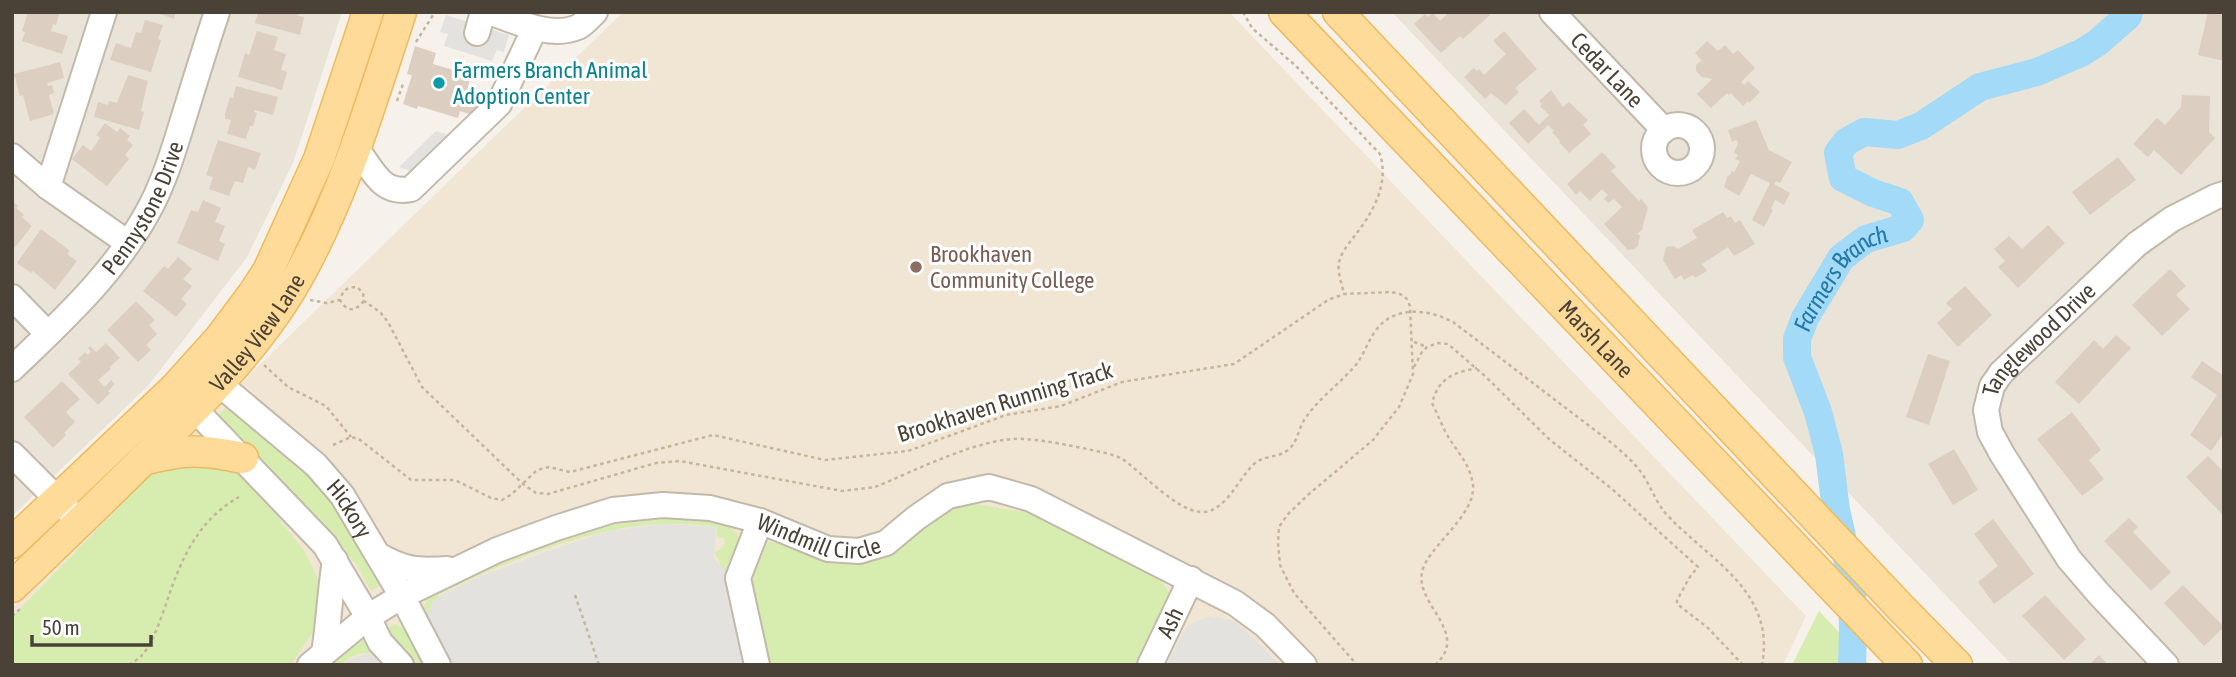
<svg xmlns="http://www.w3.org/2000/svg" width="2236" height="677" font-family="'Asap Condensed',sans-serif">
  <rect width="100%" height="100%" fill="#f6f1ea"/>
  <g fill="#eae3d7">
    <path d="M 12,12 L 342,12 L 293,163 L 247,257 L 148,386 L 12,516 Z"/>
    <path d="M 1392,12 L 2224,12 L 2224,665 L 2012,665 Z"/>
  </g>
  <path fill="#f0e6d3" d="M 623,12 L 1229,12 L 1806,616 L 1783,665 L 12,665 L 12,608 L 279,346 Z"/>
  <g fill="#d6edaf">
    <path d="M 228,405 C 268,439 310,471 341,514 C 357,536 368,562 381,585 L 371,591 L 356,564 L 216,417 Z"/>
    <path d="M 203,452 L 248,479 L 305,552 L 319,582 L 321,619 L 291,665 L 12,665 L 12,617 L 156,469 Z"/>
    <path d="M 963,502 L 1034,514 L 1160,578 L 1172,598 L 1140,665 L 769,665 L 749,581 L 767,541 L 843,561 L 920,530 Z"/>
    <path d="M 669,519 L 721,522 L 737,533 L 739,549 L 729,573 L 723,571 L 715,552 L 721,549 L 725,543 L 724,538 L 716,536 L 717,527 C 699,525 681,523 663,524 C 590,526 502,563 438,595 L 443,610 L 447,665 L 424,614 L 424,606 L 428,597 L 438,590 L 496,563 L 557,541 L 617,524 Z"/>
    <path d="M 1819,611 L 1870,665 L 1792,665 Z"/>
    <path d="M 395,624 L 408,631 L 427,665 L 410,665 L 384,630 Z"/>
    <path d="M 362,640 L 371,643 L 376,654 C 362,651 351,655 341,665 L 330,665 L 348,647 Z"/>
  </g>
  <g fill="#e4e2de">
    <path d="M 446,15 L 509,35 L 504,52 L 497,50 L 492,61 L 444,46 L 448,34 L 440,32 Z"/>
    <path d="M 436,131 L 467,141 L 429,178 L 399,167 Z"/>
    <path d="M 665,524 L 716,527 L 714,558 L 726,572 L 745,665 L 449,665 L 429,627 L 428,612 L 433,601 L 441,595 L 482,576 L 543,553 L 609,531 Z"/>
    <path d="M 1209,616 L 1235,621 L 1280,665 L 1166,665 L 1187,626 Z"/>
    <path d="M 370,653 L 383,665 L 343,665 L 348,660 Z"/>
  </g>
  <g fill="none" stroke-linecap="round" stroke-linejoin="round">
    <path stroke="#a2daf7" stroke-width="28" id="s1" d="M 1852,665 L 1853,635 L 1852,580 L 1836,510 L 1829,454 L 1818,412 L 1797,357 L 1797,339 L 1805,318 L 1841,258 L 1866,239 L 1903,228 L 1910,220 L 1900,202 L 1873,193 L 1843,178 L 1838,153 L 1846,142 L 1864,132 L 1898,135 L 1921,126 L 1980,87 L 2037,72 L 2081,53 L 2097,43 L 2128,16 L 2129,12"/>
  </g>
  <g fill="#dccfc1">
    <path d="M 28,12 L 57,12 L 59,15 L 56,25 L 53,24 L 51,31 L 68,36 L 62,54 L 22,41 L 25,32 L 22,31 Z"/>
    <path d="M 155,12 L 176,12 L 174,19 Z"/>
    <path d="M 258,12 L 299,12 L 298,16 L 304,17 L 300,35 L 255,23 Z"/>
    <path d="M 1449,12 L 1487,12 L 1490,15 L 1463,39 L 1460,36 L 1441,53 L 1414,24 L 1425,14 L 1428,17 L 1433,13 L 1440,21 Z"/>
    <path d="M 2208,12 L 2224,13 L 2224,61 L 2198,55 Z"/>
    <path d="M 145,20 L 163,25 L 158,39 L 161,40 L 151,72 L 110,60 L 116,43 L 131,48 L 136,32 L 141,33 Z"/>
    <path d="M 257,31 L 278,37 L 274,50 L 286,54 L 281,70 L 287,72 L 282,90 L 238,77 L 245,53 L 249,55 Z"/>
    <path d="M 1504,31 L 1537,69 L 1515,88 L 1519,92 L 1506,105 L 1491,93 L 1485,99 L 1464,77 L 1474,68 L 1477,71 L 1479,69 L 1484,75 L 1506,54 L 1493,41 Z"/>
    <path d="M 1707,41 L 1718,51 L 1725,45 L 1733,54 L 1738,50 L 1755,68 L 1741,82 L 1744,85 L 1748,81 L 1760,92 L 1749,103 L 1748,101 L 1743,106 L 1731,93 L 1729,95 L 1727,93 L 1711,108 L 1697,94 L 1712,79 L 1702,77 L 1696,71 L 1696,65 L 1701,61 L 1703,62 L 1695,53 Z"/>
    <path d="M 415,46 L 436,53 L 433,64 L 471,75 L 467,91 L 485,96 L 478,117 L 460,111 L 458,118 L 418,106 L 417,109 L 403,104 L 412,75 L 407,74 Z"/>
    <path d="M 60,62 L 64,78 L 47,83 L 48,86 L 52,85 L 54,93 L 49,95 L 54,114 L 30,121 L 23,95 L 20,96 L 14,74 Z"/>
    <path d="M 128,75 L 148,81 L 141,111 L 144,112 L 139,130 L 94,117 L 98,102 L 108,105 L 109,101 L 117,103 Z"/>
    <path d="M 236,86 L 278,97 L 273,115 L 255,110 L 254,112 L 257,113 L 253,126 L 250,126 L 246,139 L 227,134 L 231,120 L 225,119 L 225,114 L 230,97 L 233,98 Z"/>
    <path d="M 1551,90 L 1563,107 L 1569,102 L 1588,120 L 1583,125 L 1591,134 L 1569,153 L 1559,142 L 1560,141 L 1552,132 L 1554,131 L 1548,125 L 1528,144 L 1509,123 L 1524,109 L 1539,125 L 1549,115 L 1540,106 L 1542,104 L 1539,101 Z"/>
    <path d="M 2182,95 L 2210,96 L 2209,132 L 2215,138 L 2181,175 L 2154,150 L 2148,157 L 2133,144 L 2157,118 L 2165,125 L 2181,107 Z"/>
    <path d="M 1756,120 L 1769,150 L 1792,162 L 1780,183 L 1776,181 L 1774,184 L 1790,193 L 1784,205 L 1775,200 L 1771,209 L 1773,210 L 1764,227 L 1752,220 L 1770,183 L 1751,174 L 1739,196 L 1724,187 L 1728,175 L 1729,176 L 1732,171 L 1734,172 L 1740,161 L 1735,159 L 1738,155 L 1734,152 L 1738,144 L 1737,140 L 1732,142 L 1728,130 Z"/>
    <path d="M 105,123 L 117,132 L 120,128 L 130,136 L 127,140 L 133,145 L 125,155 L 129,159 L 107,186 L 72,159 L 83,145 L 91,151 L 100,138 L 96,135 Z"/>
    <path d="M 218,140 L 261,153 L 255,170 L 248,167 L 243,183 L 235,181 L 229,196 L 209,189 L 213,177 L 206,175 Z"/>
    <path d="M 1602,152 L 1616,167 L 1611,171 L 1639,201 L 1641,199 L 1648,207 L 1642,230 L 1637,234 L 1640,235 L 1638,246 L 1634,249 L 1628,250 L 1604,224 L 1622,207 L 1614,199 L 1608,203 L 1604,199 L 1608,195 L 1602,189 L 1590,201 L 1580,191 L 1576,195 L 1567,184 Z"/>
    <path d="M 2118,157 L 2136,180 L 2090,215 L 2072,192 Z"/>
    <path d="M 203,200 L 221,208 L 215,222 L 225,226 L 219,241 L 225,244 L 218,261 L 177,243 L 191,210 L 198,212 Z"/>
    <path d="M 12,201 L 18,206 L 16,208 L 24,215 L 22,217 L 32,226 L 12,251 Z"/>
    <path d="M 1723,212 L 1727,218 L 1731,216 L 1735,223 L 1740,220 L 1755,244 L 1734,256 L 1728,247 L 1702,264 L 1707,271 L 1695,278 L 1693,275 L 1684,280 L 1681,275 L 1675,279 L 1663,260 L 1666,247 L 1674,246 L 1678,249 L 1697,238 L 1692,230 Z"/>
    <path d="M 2048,225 L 2065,243 L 2018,288 L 1998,267 L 2005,261 L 1994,249 L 2009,236 L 2022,249 Z"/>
    <path d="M 41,229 L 70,251 L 67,254 L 77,261 L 55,290 L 33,271 L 31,273 L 17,263 Z"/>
    <path d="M 178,257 L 192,269 L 183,279 L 192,286 L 181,299 L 187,304 L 176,317 L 143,291 L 164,266 L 168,269 Z"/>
    <path d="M 2170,269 L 2186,286 L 2176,295 L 2190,309 L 2162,336 L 2132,305 Z"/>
    <path d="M 1965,286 L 1992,315 L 1958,347 L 1937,323 L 1952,309 L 1946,303 Z"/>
    <path d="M 136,301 L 155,320 L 149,325 L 157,334 L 146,345 L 151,350 L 138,362 L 107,330 Z"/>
    <path d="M 2116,335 L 2131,348 L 2079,404 L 2055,382 L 2094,340 L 2103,349 Z"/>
    <path d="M 106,343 L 120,358 L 109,367 L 111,369 L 98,380 L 105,387 L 111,380 L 115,384 L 108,391 L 110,393 L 98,405 L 68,374 L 81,362 L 78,359 L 85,352 L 88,355 L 91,352 L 88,348 L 90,346 L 96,352 Z"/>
    <path d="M 1928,354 L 1950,361 L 1929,425 L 1906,417 Z"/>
    <path d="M 2202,361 L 2224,376 L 2224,433 L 2211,451 L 2190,435 L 2217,395 L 2191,377 Z"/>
    <path d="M 62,381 L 80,399 L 66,412 L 75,422 L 64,433 L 66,435 L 53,448 L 24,417 Z"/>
    <path d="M 2072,412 L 2101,450 L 2089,460 L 2104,479 L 2082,496 L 2037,439 Z"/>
    <path d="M 1954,449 L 1978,490 L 1953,505 L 1928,464 Z"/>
    <path d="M 2208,456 L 2224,472 L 2224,516 L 2186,477 Z"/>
    <path d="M 2129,518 L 2138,527 L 2133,532 L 2171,572 L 2151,591 L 2104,541 Z"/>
    <path d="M 1993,519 L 2034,574 L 1994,604 L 1978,582 L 1998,566 L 1974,534 Z"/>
    <path d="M 2183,585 L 2224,627 L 2204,646 L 2164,603 Z"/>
    <path d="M 2045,595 L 2086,639 L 2064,660 L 2022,616 Z"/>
    <path d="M 2099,655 L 2108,665 L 2089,665 Z"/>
  </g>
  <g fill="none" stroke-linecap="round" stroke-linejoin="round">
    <g stroke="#c3b9ab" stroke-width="28">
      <g id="minor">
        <path d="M 489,12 C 516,21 550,39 578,27 C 584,24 590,17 595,12"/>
        <path id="s2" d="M 1552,12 L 1664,130"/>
        <path d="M 477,33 L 483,12"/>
        <circle cx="1678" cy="149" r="24"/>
        <path d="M 356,148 C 373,170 381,195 411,189 L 499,104 L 535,28"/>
        <path d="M 12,156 L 48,187 L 128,243"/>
        <path d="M 48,187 L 104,12"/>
        <path d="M 12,297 L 48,334"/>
        <path id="s3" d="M 12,369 C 64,319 117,271 151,206 C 165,179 174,149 183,120 C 194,84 205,48 217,12"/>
        <path id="s4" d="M 205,372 L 316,465 L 342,495 L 402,596 L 438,665"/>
        <path d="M 182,396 L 325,545 L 368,617 L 380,642 L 401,665"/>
        <path d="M 12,454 L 80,522"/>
        <path d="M 378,555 C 404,570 417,571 447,569"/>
        <path d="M 324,653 C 329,622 330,591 335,560"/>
        <path id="s5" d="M 310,665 L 368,617 L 402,596 L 497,550 L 556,528 L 613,510 L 663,505 L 710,508 L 760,521 L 828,549 L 859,551 L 886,543 L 916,518 L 948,496 L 989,487 L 1031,499 L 1235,603 L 1265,625 L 1304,665"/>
        <path d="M 757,665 L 738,578 L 760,521"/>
        <path id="s6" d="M 1150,665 L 1191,579"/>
        <path id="s7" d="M 2166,665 L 2099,594 L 2069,559 L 2002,454 L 1990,432 L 1986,410 L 1992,386 L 2001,373 L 2137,244 L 2172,219 L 2215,197 L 2224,194"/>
      </g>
    </g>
    <g stroke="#efba5f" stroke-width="33">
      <g id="major">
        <path id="s8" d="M 1284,12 L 1907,665"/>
        <path d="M 1338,12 L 1902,609 L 1957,665"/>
        <path d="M 143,460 C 185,449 201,449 243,458"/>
        <path d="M 12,543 L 175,388 L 220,338 L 253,294 L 268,271 L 319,159 L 368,12"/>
        <path id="s9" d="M 12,587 C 58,543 104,499 149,454 C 206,398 264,341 302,270 C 346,189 372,100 401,12"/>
      </g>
    </g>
    <g stroke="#c6b49b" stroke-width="2.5" stroke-dasharray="3.5 3.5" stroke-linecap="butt">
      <path d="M 1243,12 L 1252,28 L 1296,66 L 1380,154 C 1389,183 1374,211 1356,234 C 1350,242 1342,251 1339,262 C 1337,271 1342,284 1344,294"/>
      <path d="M 416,42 L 435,12"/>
      <path d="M 397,101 L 404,81"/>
      <path d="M 310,300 L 327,303 L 340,300"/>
      <path d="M 364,301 C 355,312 347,312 340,300 C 343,290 347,287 357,287 L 363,293 L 364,301 L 380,312 L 388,322 L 422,387 L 523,484 L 536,493 L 548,494 L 656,463 L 680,461 L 842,491 L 875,487 C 915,471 982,436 1024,439 C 1053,441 1082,448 1110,454 L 1121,458 C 1142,472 1180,515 1205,512 C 1227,509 1239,478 1254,464 C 1264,455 1278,458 1288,450 C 1297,443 1298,431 1303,422 C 1313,404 1340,383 1354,367 C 1364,356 1367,342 1376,330 C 1395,305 1428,309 1453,322 L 1613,444 C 1624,454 1635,463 1643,475 C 1652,489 1657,505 1669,517 C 1711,561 1776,592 1762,665"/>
      <path d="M 1414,342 L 1427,347"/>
      <path d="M 264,365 L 288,387 L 326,406 L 351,437"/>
      <path d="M 1414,367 L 1422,352 L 1427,347 L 1438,343 L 1448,344 L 1486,377 L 1549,439 L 1612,489 L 1698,567 L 1691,575 L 1677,600 L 1677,604 L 1707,627 L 1743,665"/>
      <path d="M 333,445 L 351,437 L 359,439 L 411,480 L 455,480 L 491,498 L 502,500 L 512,494 L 537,470 L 549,467 L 570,472 L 713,435 L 825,460 L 908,451 L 1006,415 L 1061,406 L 1122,382 L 1234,364 L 1328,300 L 1344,294 L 1391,292 L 1400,294 L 1407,299 L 1410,306 L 1413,374 L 1399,407 L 1373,440 L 1309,494 L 1288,514 L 1279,527 L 1278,544 L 1280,565 L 1294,593 L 1357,665"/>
      <path d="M 575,595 L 599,665"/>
      <path d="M 12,616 L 20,609"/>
      <path d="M 129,665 C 133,662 139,659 142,655 C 156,641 168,595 176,576 C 190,542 207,515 239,497"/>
      <path d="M 1435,665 C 1471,633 1415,605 1422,572 C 1427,547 1476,516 1473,485 C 1470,463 1456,451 1446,433 C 1441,423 1437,413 1432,403 C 1439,378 1452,373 1477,368"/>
    </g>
    <use href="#minor" stroke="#fff" stroke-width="24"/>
    <use href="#major" stroke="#ffdb9a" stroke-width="30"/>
  </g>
  <circle fill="#0f9aa8" stroke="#fff" stroke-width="2.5" cx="439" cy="83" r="7"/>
  <circle fill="#8d6e63" stroke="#fff" stroke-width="2.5" cx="916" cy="267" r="7"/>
  <g text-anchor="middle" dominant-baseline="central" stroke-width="6" stroke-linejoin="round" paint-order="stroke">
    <g font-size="23" fill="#0d838f" stroke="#fff" text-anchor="start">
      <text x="453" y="70">Farmers Branch Animal<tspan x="453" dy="26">Adoption Center</tspan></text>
    </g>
    <g font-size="23" fill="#4b4237" stroke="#fff">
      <text stroke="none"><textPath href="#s2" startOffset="80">Cedar Lane</textPath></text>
      <text stroke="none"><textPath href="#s3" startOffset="210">Pennystone Drive</textPath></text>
      <text stroke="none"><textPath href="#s9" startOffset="354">Valley View Lane</textPath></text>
      <text stroke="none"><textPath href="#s8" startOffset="452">Marsh Lane</textPath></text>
      <text stroke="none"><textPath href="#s7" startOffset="406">Tanglewood Drive</textPath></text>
      <text transform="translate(1005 402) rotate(-17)">Brookhaven Running Track</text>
      <text stroke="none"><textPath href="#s4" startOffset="200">Hickory</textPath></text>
      <text stroke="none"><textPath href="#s5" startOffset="555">Windmill Circle</textPath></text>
      <text stroke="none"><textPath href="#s6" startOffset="47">Ash</textPath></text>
    </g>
    <g font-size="23" fill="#785e54" stroke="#fff" text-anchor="start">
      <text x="930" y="254">Brookhaven<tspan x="930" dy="26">Community College</tspan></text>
    </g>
    <g font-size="24" font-style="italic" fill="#2278a7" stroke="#fff">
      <text stroke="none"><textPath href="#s1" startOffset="411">Farmers Branch</textPath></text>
    </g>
  </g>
  <rect width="2236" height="677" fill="none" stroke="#4b4237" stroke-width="28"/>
  <path d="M32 635v10h119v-10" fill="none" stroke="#4b4237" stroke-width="3.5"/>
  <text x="42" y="635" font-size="21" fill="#4b4237" stroke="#ffffff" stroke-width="5" paint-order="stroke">50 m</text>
</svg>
